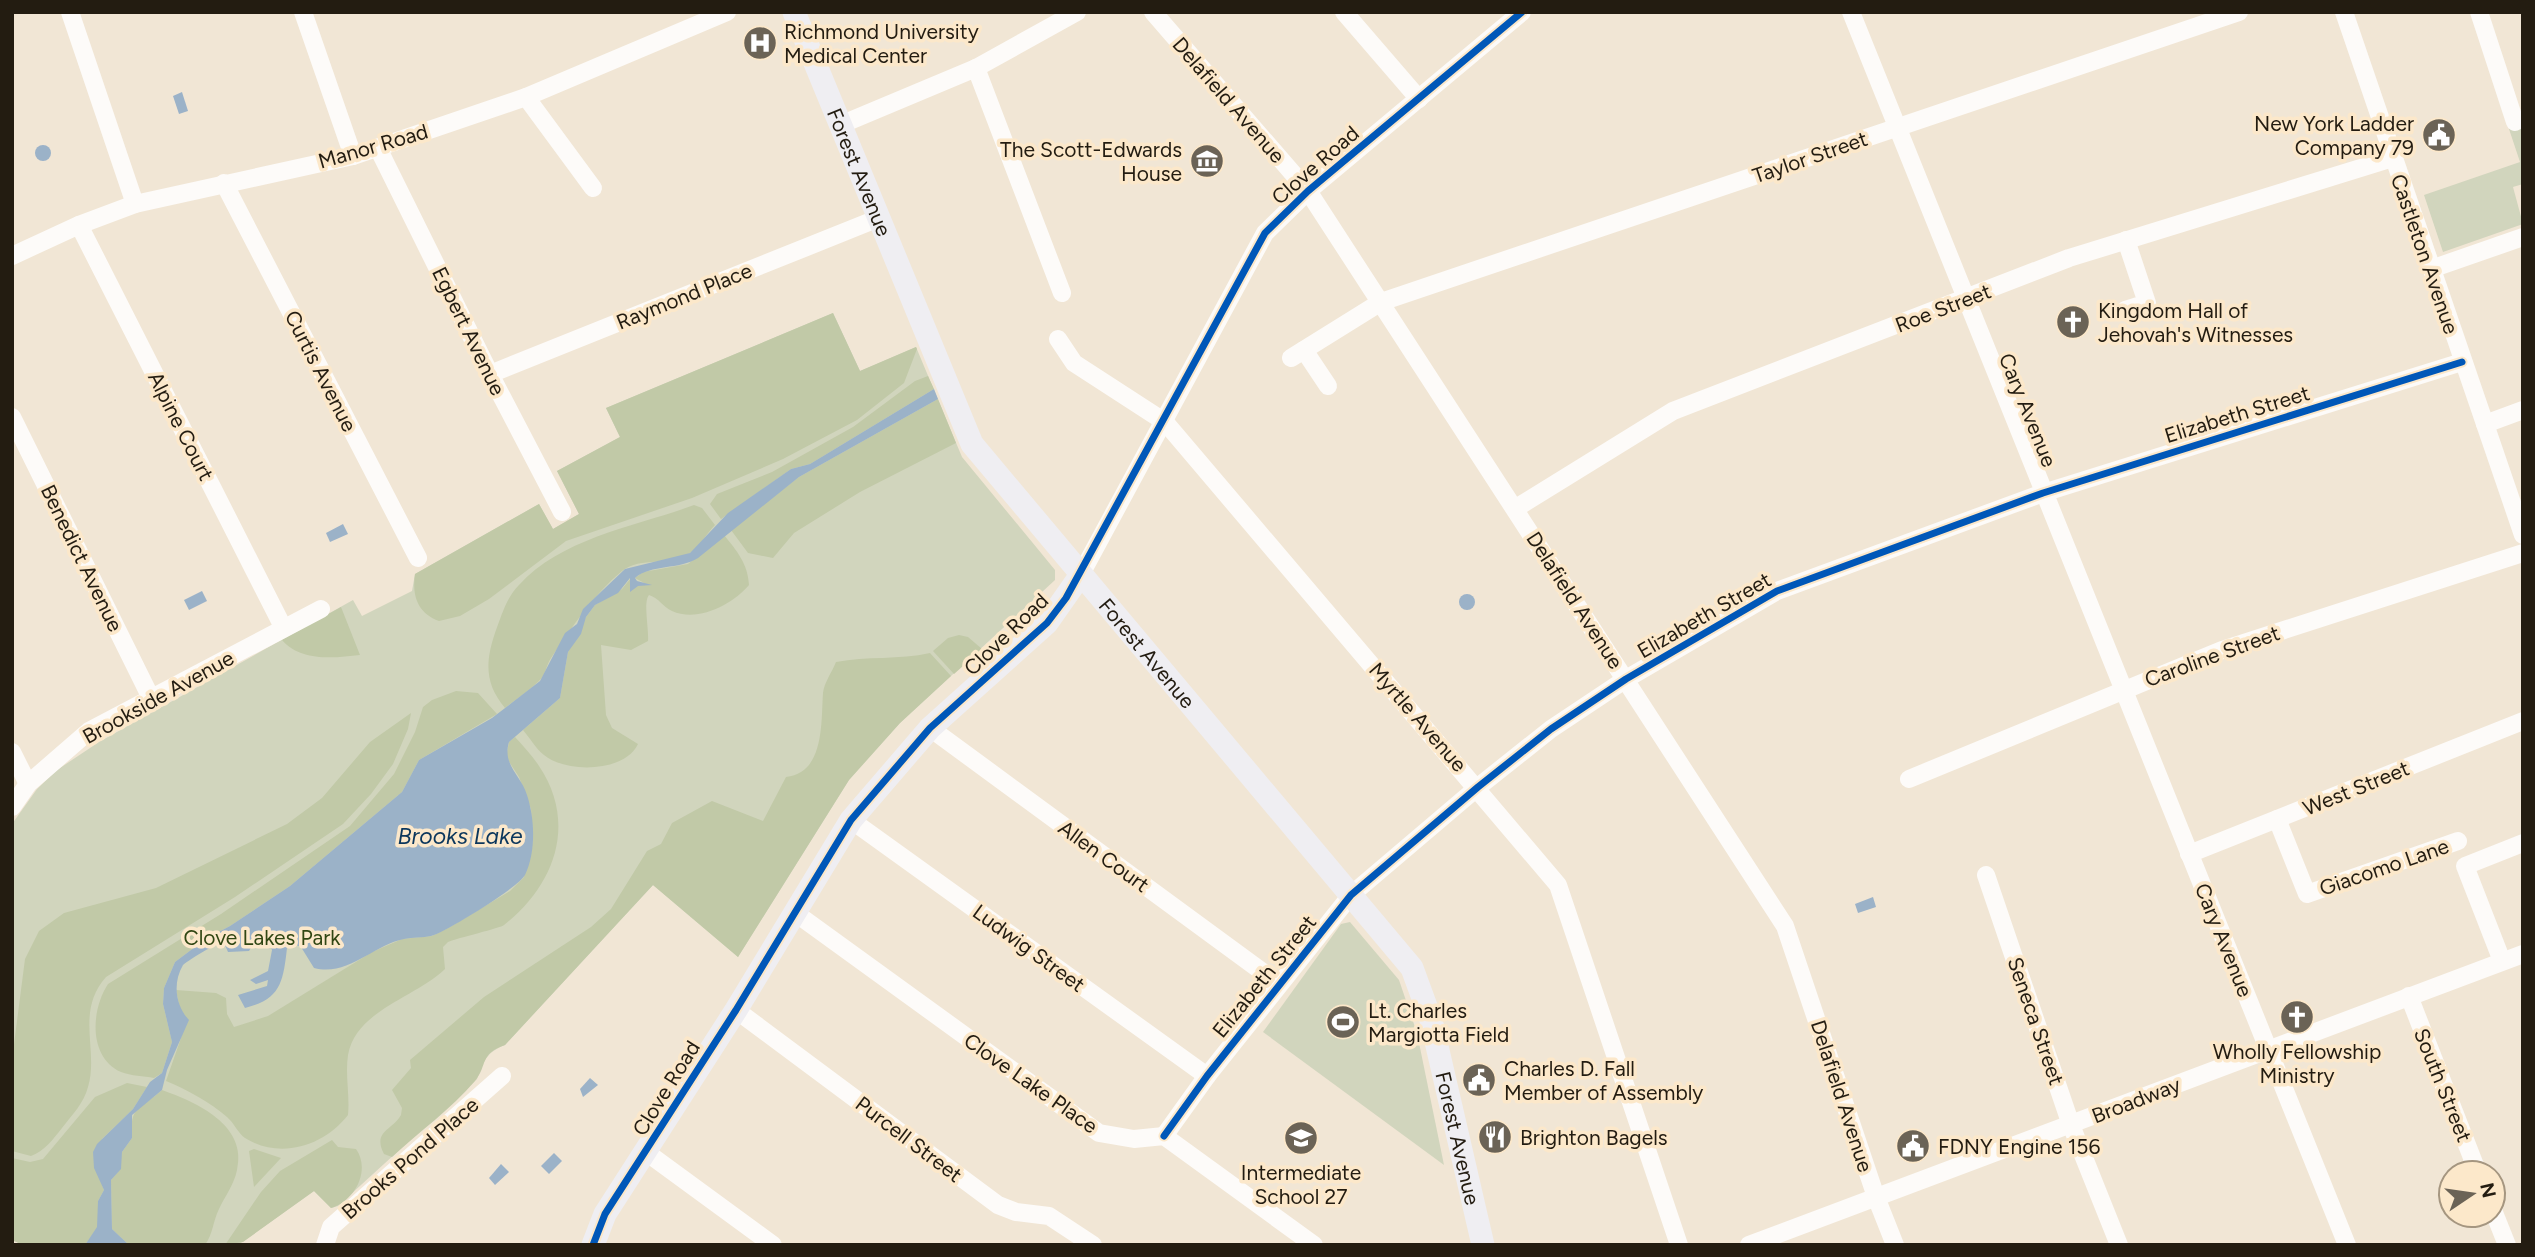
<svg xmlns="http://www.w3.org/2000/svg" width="2535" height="1257" font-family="Figtree,sans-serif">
  <rect width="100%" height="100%" fill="#f1e6d5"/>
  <g fill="#d1d5bd">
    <path d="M 2523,124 L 2523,184 L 2513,187 L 2523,224 L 2443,252 L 2424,195 L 2520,162 L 2509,129 Z"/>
    <path d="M 833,313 L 860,371 L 916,347 L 962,457 L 1055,570 L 1055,580 L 900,723 L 849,780 L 738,957 L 653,885 L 505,1045 C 487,1052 483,1061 477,1079 L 338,1206 L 331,1208 L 314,1191 L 238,1245 L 23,1245 L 12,1240 L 12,824 L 37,789 L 57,770 L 99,742 L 353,600 L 362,616 L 412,591 L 415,574 L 539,504 L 553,529 L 579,514 L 557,471 L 620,437 L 606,408 Z"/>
    <path d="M 1350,922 L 1399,980 L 1417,1033 L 1444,1165 L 1263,1032 L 1341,924 Z"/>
  </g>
  <g fill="#c1c9a7">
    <path d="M 833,313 L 860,371 L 916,347 L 917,349 L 904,383 L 857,420 L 783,459 L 692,498 L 566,541 L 489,599 L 460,616 L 439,621 C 417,613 412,595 415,574 L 539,504 L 553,529 L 579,514 L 557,471 L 620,437 L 606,408 Z"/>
    <path d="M 928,376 L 934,389 L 810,464 L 791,469 L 721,519 L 710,504 L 717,494 L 772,472 L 853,427 L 915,381 Z"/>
    <path d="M 938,399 L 956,443 L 860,492 L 794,533 L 773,558 L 748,553 L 731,530 L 799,477 Z"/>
    <path d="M 694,505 L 702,508 L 715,525 C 707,533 700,546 690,553 C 670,567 641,556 622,571 C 592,596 573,626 551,658 C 546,665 546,675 539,681 C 529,691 516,699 505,708 C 485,684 485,663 495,633 C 501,617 506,598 519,585 C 563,537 635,527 694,505 Z"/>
    <path d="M 724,535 C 737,551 748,564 749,585 C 733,604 698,623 672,611 C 663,607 659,598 649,595 C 643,602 649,629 648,641 L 631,650 L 601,645 L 606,715 L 612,728 L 638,744 C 625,772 567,774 544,755 C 536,749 530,738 523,730 L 560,698 L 568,652 L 586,617 L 595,605 L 622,589 L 631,578 L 638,586 L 646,584 L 635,578 L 643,572 L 688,564 Z"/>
    <path d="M 341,607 L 360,655 C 334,658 301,662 282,640 Z"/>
    <path d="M 959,635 L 968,637 L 982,649 L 954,674 L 933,651 L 948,638 Z"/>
    <path d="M 930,653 L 951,676 L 900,723 L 849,780 L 738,957 L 653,885 L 505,1045 C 479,1054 488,1065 475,1081 C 451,1109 419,1132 392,1157 L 384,1154 C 372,1131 393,1130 401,1115 L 402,1108 L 392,1090 L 411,1068 L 410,1060 L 484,997 L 591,927 L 611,909 L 647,851 L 661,844 L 672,823 L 712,801 L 763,821 L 786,777 C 825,773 821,721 823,693 C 824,683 832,672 836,662 C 867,656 899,660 930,653 Z"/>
    <path d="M 456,691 L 478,693 L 497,714 L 419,760 L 402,792 L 290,886 L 230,926 L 207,938 L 175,962 L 164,988 L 163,1004 L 172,1042 L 162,1073 L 154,1078 C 144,1076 131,1076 121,1072 C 88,1057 91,1010 108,984 L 221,914 L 350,826 L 394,774 L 415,732 L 423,707 L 432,700 Z"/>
    <path d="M 411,713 L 408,729 L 393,764 L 371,794 L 343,824 L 235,897 L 106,977 C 75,1012 99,1050 88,1087 C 84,1103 72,1115 62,1128 C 53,1139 45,1151 31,1156 L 12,1151 L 12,1060 L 25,959 L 39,931 L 64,913 L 156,888 L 287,824 L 322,798 L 370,742 Z"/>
    <path d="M 515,737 C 523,746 532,755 539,766 C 578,824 554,886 504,925 C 501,928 457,938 448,942 L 443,947 L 445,969 C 415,998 356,1010 348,1055 C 345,1076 350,1095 348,1115 C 324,1146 280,1160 245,1138 C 238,1133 234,1123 227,1117 C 211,1103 186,1089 166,1081 L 181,1038 L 185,1016 L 180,1010 L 176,990 L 216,993 L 226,998 L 227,1014 L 234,1027 L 268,1016 L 372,952 L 402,939 L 432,936 L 450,927 L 510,891 L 524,877 L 533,840 L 531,809 L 519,777 L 506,757 L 509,742 Z"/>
    <path d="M 127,1083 L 147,1087 L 133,1109 L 102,1139 L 101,1182 L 104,1190 L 98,1201 L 98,1227 L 85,1245 L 23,1245 L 12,1240 L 12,1158 L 30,1162 L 43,1159 L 95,1097 Z"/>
    <path d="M 162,1090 C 196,1102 248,1125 237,1170 C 234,1185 225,1196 219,1209 C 213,1221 213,1234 205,1245 L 129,1245 L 112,1229 L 111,1180 L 118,1172 L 122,1152 L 132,1138 C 129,1105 141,1109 162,1090 Z"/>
    <path d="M 332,1140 L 338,1147 L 356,1149 C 371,1170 355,1201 331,1208 L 314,1191 L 243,1242 L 225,1245 L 261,1192 L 280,1171 Z"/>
    <path d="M 254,1149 L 281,1158 L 254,1187 L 249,1151 Z"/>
  </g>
  <g fill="#9bb2c8">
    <path d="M 182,92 L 188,111 L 179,114 L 173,96 Z"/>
    <circle cx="43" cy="153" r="8"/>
    <path d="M 934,389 L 938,399 L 799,477 L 698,558 C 679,570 651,564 635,578 L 637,581 L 652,585 L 638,586 L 630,592 L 630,578 L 618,593 L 595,605 L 586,617 L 581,634 L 568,652 L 560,698 L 509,742 C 502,765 521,775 527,795 C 535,819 536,852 525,875 C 519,887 446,932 431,936 C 423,938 413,937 404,939 C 373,945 348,977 314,968 L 301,947 L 294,944 L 287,948 C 283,982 281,999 245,1008 L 238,995 L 267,986 L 268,980 L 256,984 L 250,980 L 268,971 L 272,950 L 269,943 L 255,941 L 249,951 L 228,952 L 224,943 C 214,944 192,958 183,965 C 172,984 176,1006 189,1020 L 167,1070 L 162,1090 L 132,1115 L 132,1138 L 122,1152 L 121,1169 L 111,1180 L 112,1229 L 129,1245 L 85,1245 L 97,1227 L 98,1201 L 104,1190 L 94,1168 L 93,1152 L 97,1144 L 133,1109 L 150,1082 L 162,1073 L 172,1042 L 163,1004 L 164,988 L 175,962 L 207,938 L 230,926 L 290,886 L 402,792 L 419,760 L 492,718 L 540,681 L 565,633 L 577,624 L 583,609 L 625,569 L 690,553 L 728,513 L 791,469 L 810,464 Z"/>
    <path d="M 343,524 L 348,534 L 330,542 L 326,533 Z"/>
    <path d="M 202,591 L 207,601 L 189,610 L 184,600 Z"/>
    <circle cx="1467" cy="602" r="8"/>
    <path d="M 1873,897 L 1876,907 L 1858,913 L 1855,904 Z"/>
    <path d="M 590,1078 L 598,1085 L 583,1097 L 580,1089 Z"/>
    <path d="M 554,1153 L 562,1161 L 549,1174 L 541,1166 Z"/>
    <path d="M 501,1164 L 509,1172 L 495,1185 L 489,1178 Z"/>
  </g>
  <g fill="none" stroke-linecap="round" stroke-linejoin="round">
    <g stroke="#fdfbf9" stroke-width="18">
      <path d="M 70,12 L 135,204"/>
      <path d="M 303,12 L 353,156"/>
      <path d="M 1153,12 L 1308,191 L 1785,926 L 1876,1197 L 1895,1245"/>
      <path d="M 1344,12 L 1419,99"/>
      <path d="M 1851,12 L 2347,1245"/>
      <path d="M 2344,12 L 2523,535"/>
      <path d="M 2479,12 L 2515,122"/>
      <path d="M 976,68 L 1062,293"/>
      <path d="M 526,97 L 593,188"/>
      <path d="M 840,125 L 976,68 L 1077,12"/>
      <path d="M 378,148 L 490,374 L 562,512"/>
      <path d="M 224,183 L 418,558"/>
      <path d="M 79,225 L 283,627"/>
      <path d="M 12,256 L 79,225 L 135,204 L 353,156 L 526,97 L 727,12"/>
      <path d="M 2431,269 L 2523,237"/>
      <path d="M 2125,310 L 2147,303 L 2126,240"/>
      <path d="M 1058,339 L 1074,363 L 1165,422 L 1558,885 L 1679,1245"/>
      <path d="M 1304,350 L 1328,386"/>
      <path d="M 1291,358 L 1381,302 L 2239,12"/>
      <path d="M 490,374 L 879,218"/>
      <path d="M 12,417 L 151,698"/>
      <path d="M 2485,424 L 2523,410"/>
      <path d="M 1516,508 L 1673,411 L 2069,258 L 2393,158"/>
      <path d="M 1080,576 L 1265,233 L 1308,191 L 1522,12"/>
      <path d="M 930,728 L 1279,984"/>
      <path d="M 12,752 L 28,784"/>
      <path d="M 1909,779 L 2222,650 L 2523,553"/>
      <path d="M 12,807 L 28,784 L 89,731 L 321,609"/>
      <path d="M 2277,819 L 2307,894 L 2458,841"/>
      <path d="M 851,820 L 1207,1076"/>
      <path d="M 2189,854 L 2523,721"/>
      <path d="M 1986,875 L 2071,1125 L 2119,1245"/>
      <path d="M 794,912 L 1099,1133 L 1134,1139 L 1164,1136 L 1314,1245"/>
      <path d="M 2502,961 L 2465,866 L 2523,843"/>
      <path d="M 2409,996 L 2478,1173"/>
      <path d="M 736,1010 L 998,1205 L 1016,1212 L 1049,1216 L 1093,1245"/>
      <path d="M 1164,1136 L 1207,1076 L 1351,895 L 1478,787 L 1551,729 L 1626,679 L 1777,591 L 2043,493 L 2462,362"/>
      <path d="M 646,1152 L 773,1245"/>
      <path d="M 2493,1210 L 2507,1245"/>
      <path d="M 325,1245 L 331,1227 L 502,1076"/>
      <path d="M 1749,1245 L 2523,954"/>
    </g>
    <g stroke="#efeef2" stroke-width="23">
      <path id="s1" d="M 794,12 L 972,444 L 1412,968 L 1431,1020 L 1483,1245"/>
      <path d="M 593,1245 L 605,1214 L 736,1010 L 851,820 L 930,728 L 1047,623 L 1080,576"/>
    </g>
    <g stroke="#fce8ca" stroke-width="11">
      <g id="cycleway">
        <path d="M 1164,1136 L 1207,1076 L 1351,895 L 1478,787 L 1551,729 L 1626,679 L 1777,591 L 2043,493 L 2462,362"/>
        <path d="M 593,1245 L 605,1214 L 736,1010 L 851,820 L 930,728 L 1047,623 L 1066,598 L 1265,233 L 1308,191 L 1522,12"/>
      </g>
    </g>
    <use href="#cycleway" stroke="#0057b8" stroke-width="7"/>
  </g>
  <defs>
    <g id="hospital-disc" transform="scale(1.75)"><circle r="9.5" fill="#6b6356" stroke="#fce8ca"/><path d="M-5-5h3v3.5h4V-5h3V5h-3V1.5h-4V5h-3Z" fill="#fff"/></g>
    <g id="civic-disc" transform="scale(1.75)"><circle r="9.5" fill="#6b6356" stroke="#fce8ca"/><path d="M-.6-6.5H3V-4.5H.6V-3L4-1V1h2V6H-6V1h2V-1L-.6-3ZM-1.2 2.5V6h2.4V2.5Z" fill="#fff"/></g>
    <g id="museum-disc" transform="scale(1.75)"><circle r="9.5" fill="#6b6356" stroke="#fce8ca"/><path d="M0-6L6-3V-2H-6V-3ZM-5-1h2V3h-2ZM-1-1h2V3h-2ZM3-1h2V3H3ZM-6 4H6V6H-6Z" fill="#fff"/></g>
    <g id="church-disc" transform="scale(1.75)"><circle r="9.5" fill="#6b6356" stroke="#fce8ca"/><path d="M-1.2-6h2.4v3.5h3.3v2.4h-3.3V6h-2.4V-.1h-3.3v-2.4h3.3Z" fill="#fff"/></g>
    <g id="stadium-disc" transform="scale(1.75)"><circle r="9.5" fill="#6b6356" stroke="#fce8ca"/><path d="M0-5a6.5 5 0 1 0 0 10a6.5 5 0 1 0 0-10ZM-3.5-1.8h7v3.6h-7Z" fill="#fff"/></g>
    <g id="restaurant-disc" transform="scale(1.75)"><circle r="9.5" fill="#6b6356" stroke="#fce8ca"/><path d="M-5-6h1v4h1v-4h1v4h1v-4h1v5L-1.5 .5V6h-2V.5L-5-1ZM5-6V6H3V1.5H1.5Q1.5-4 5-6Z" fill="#fff"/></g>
    <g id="school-disc" transform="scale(1.75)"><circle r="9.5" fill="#6b6356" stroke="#fce8ca"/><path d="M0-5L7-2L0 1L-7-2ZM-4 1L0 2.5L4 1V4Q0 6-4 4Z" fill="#fff"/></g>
  </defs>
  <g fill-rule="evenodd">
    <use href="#hospital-disc" x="760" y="43"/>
    <use href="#civic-disc" x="2439" y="135"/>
    <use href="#museum-disc" x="1207" y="161"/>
    <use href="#church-disc" x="2073" y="322"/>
    <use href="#church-disc" x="2297" y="1017"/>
    <use href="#stadium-disc" x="1343" y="1022"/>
    <use href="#civic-disc" x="1479" y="1080"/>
    <use href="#restaurant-disc" x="1495" y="1137"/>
    <use href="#school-disc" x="1301" y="1138"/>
    <use href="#civic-disc" x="1913" y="1146"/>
  </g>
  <g text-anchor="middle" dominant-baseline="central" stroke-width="7" stroke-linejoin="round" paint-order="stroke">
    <g font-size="21" fill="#231c11" stroke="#fce8ca" text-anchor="start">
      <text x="784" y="31">Richmond University<tspan x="784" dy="24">Medical Center</tspan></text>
      <text x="2414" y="123" text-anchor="end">New York Ladder<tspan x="2414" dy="24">Company 79</tspan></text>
      <text x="1182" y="149" text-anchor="end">The Scott-Edwards<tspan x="1182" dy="24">House</tspan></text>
      <text x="2098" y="310">Kingdom Hall of<tspan x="2098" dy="24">Jehovah's Witnesses</tspan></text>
      <text x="1368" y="1010">Lt. Charles<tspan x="1368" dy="24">Margiotta Field</tspan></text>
      <text x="2297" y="1051" text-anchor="middle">Wholly Fellowship<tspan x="2297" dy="24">Ministry</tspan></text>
      <text x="1504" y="1068">Charles D. Fall<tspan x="1504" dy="24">Member of Assembly</tspan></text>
      <text x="1520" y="1137">Brighton Bagels</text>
      <text x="1938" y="1146">FDNY Engine 156</text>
      <text x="1301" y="1172" text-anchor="middle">Intermediate<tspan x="1301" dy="24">School 27</tspan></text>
    </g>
    <g font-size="21" fill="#231c11" stroke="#fce8ca">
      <text transform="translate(1229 100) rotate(49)">Delafield Avenue</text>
      <text transform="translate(373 146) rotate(-16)">Manor Road</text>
      <text transform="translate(1810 157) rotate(-19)">Taylor Street</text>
      <text transform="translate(1315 165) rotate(-41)">Clove Road</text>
      <text stroke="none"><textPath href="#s1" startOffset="173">Forest Avenue</textPath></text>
      <text transform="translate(2425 254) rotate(71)">Castleton Avenue</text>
      <text transform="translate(684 296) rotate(-22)">Raymond Place</text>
      <text transform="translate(1943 308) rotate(-21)">Roe Street</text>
      <text transform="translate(469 331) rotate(64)">Egbert Avenue</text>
      <text transform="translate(321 371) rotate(63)">Curtis Avenue</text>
      <text transform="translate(2028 410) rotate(68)">Cary Avenue</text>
      <text transform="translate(2237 414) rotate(-17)">Elizabeth Street</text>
      <text transform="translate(181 426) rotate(63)">Alpine Court</text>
      <text transform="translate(82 558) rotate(64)">Benedict Avenue</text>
      <text transform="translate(1575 600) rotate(57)">Delafield Avenue</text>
      <text transform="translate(1704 615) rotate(-30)">Elizabeth Street</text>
      <text transform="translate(1006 634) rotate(-44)">Clove Road</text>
      <text stroke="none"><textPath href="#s1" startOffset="740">Forest Avenue</textPath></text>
      <text transform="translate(2212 656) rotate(-20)">Caroline Street</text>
      <text transform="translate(158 697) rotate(-29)">Brookside Avenue</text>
      <text transform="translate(1418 717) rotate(49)">Myrtle Avenue</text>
      <text transform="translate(2356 788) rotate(-22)">West Street</text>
      <text transform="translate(1104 856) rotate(36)">Allen Court</text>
      <text transform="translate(2384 867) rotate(-19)">Giacomo Lane</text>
      <text transform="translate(2224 940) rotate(68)">Cary Avenue</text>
      <text transform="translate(1029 948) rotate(36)">Ludwig Street</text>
      <text transform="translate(1264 976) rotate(-51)">Elizabeth Street</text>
      <text transform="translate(2036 1021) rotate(71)">Seneca Street</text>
      <text transform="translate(1031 1083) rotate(35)">Clove Lake Place</text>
      <text transform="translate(2443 1085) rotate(68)">South Street</text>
      <text transform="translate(666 1088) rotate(-58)">Clove Road</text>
      <text transform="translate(1842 1096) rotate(72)">Delafield Avenue</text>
      <text transform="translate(2136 1100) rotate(-21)">Broadway</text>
      <text stroke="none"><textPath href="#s1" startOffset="1328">Forest Avenue</textPath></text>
      <text transform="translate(909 1139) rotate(37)">Purcell Street</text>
      <text transform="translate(410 1158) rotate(-41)">Brooks Pond Place</text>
    </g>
    <g font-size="21" fill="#304613" stroke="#fce8ca">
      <text x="262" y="937">Clove Lakes Park</text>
    </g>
    <g font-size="23" font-style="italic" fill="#0b365c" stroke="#fce8ca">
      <text x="460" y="836">Brooks Lake</text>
    </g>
  </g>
  <rect width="2535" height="1257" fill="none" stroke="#231c11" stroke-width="28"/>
  <g transform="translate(2472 1194) rotate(77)"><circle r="33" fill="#fce8ca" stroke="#a59680" stroke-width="2"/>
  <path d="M0-5L12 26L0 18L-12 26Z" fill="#6b6356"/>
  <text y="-10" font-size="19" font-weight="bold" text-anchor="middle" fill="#231c11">N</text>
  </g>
</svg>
